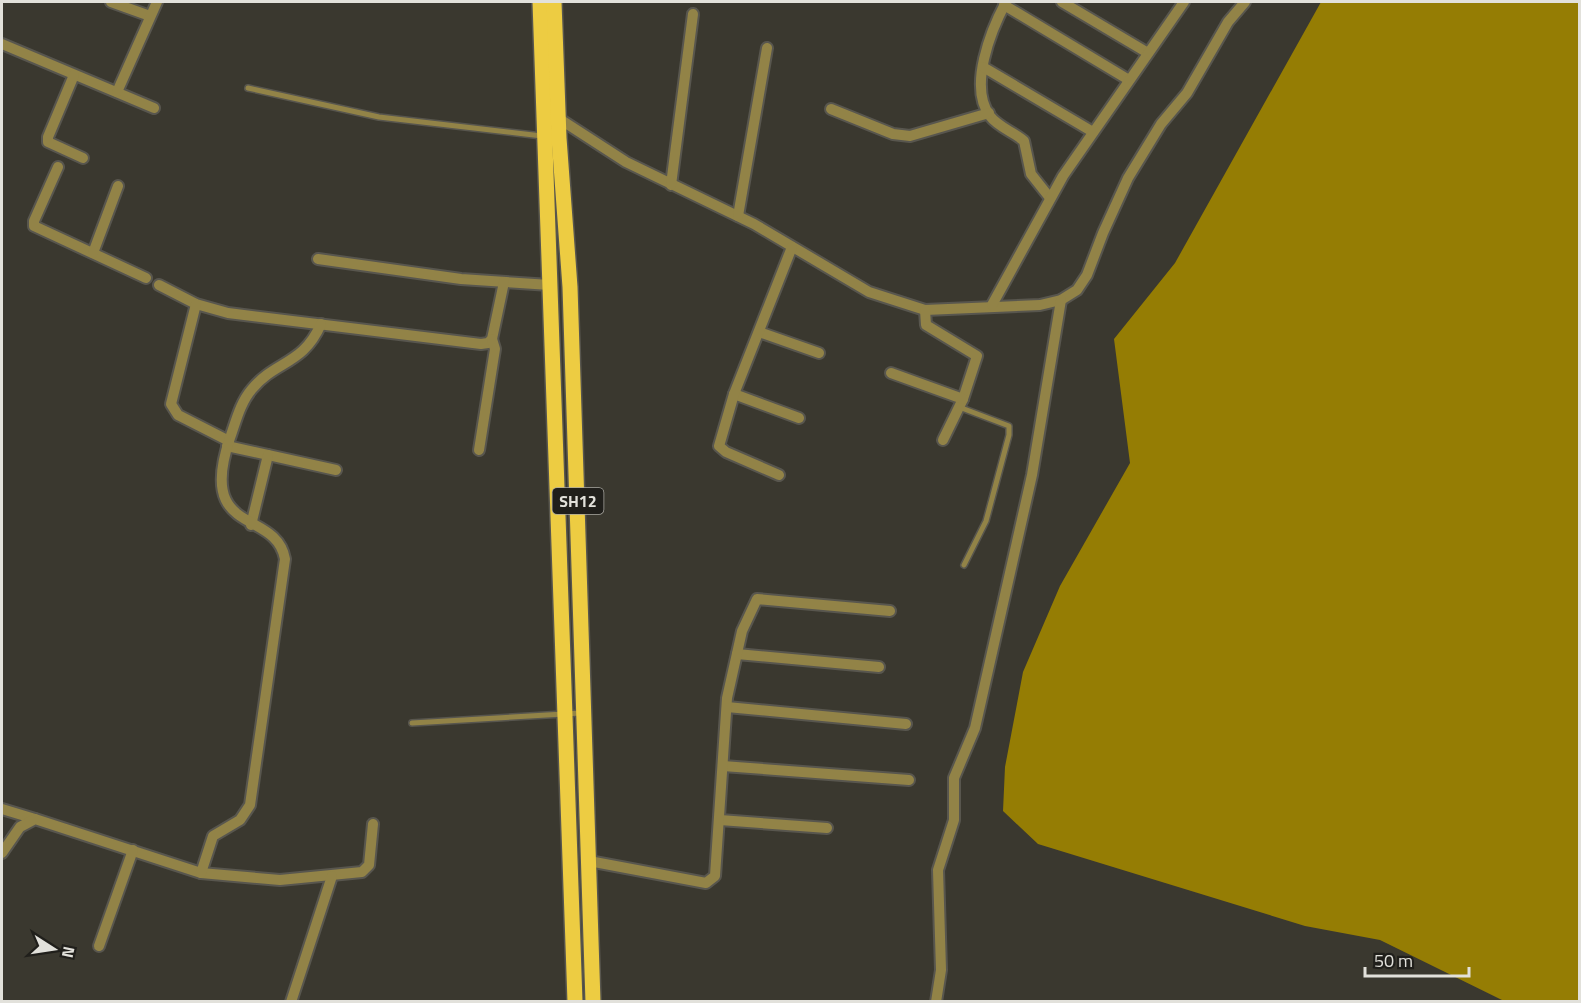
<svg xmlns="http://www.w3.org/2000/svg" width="1581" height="1003" font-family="'Titillium Web',sans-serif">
  <rect width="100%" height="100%" fill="#3a382f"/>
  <path fill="#957d04" d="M 1321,2 L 1579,2 L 1579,1001 L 1504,1001 L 1380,940 L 1305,926 L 1038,844 L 1003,811 L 1005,767 L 1023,672 L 1060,586 L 1130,463 L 1114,339 L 1175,263 Z"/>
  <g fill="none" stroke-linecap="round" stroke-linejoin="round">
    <g stroke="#58564e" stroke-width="8">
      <g id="lane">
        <path d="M 248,88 L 379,117 L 542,136"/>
        <path d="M 959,407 L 1009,426 L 1009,435 L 986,521 L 964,565"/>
        <path d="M 412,723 L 581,713"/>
      </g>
    </g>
    <g stroke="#58564e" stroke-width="14">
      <g id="street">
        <path d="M 111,2 L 150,16"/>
        <path d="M 1006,2 C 991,30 968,87 990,116 C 998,127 1014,132 1024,141 L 1031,174 L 1050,198"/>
        <path d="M 1062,2 L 1148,53"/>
        <path d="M 1004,5 L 1129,80"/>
        <path d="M 2,44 L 154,108"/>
        <path d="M 983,67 L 1093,132"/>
        <path d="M 74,75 L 48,137 L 48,142 L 83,158"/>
        <path d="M 117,92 L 157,2"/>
        <path d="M 831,109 L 893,134 L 910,136 L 989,113"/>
        <path d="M 558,118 L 626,162 L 754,224 L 869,292 L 925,310 L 1040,305 L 1061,300 L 1077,290 L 1087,275 L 1103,233 L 1128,178 L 1161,124 L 1187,93 L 1228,22 L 1245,2"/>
        <path d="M 58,167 L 34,221 L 34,226 L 146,278"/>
        <path d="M 671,185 L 693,14"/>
        <path d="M 738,216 L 767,48"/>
        <path d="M 93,253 L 118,186"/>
        <path d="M 318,259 L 461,279 L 550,285"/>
        <path d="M 159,285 L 196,304 L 228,313 L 481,344 L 488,343 L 492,339 L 504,282"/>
        <path d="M 196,304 L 171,404 L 178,415 L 229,441"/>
        <path d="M 992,305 L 1063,176 L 1184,2"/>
        <path d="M 925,310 L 926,325 L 977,356 L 963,399 L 943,440"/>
        <path d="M 759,332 L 819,353"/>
        <path d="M 891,373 L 963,399"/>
        <path d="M 734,394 L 799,418"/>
        <path d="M 227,446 L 336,470"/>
        <path d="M 479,450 L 495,349 L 492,339"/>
        <path d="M 779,475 L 726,452 L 719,446 L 734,394 L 792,247"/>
        <path d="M 251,525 L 268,455"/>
        <path d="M 737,654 L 879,667"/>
        <path d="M 727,707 L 906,724"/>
        <path d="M 723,766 L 909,780"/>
        <path d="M 2,809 L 35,819"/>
        <path d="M 720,820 L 827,828"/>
        <path d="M 2,853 L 20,827 L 35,819 L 201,873 L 280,880 L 362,872 L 369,865 L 373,824"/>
        <path d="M 589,861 L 706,883 L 715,876 L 727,698 L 742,631 L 757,599 L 890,611"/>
        <path d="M 201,873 L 213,836 L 240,820 L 250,805 L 285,559 C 276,508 196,538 230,438 C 236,421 240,403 252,389 C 276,360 303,365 321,324"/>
        <path d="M 99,946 L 133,850"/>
        <path d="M 291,1002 L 332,876"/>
        <path d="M 936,1002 L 941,970 L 938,870 L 954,820 L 954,778 L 975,728 L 1032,475 L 1061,300"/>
      </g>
    </g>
    <g stroke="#58564e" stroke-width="18">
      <g id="primary">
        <path d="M 540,2 L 575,1002"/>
        <path d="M 554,2 L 559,138 L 570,287 L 593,1002"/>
      </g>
    </g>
    <use href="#lane" stroke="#928347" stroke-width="5"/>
    <use href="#street" stroke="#928347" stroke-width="10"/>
    <use href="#primary" stroke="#edcc42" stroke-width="15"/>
  </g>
  <g text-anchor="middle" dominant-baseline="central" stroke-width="6" stroke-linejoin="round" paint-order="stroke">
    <rect fill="#201f1b" stroke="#a8a7a1" stroke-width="1.5" x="552.5" y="488" width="51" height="26" rx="4.5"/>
    <g font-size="16" font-weight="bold" fill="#e2e1db">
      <text x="578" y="501">SH12</text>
    </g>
  </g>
  <rect width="1581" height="1003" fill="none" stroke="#e2e1db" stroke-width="6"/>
  <g transform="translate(54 949) rotate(102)" stroke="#201f1b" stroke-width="4.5" paint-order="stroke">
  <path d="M0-4.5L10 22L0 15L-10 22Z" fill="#e2e1db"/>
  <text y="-9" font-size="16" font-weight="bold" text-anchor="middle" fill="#e2e1db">N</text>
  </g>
  <path d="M1365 967v9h104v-9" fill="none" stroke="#e2e1db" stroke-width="3"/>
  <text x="1374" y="967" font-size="18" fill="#e2e1db" stroke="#201f1b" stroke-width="4.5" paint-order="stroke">50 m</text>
</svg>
